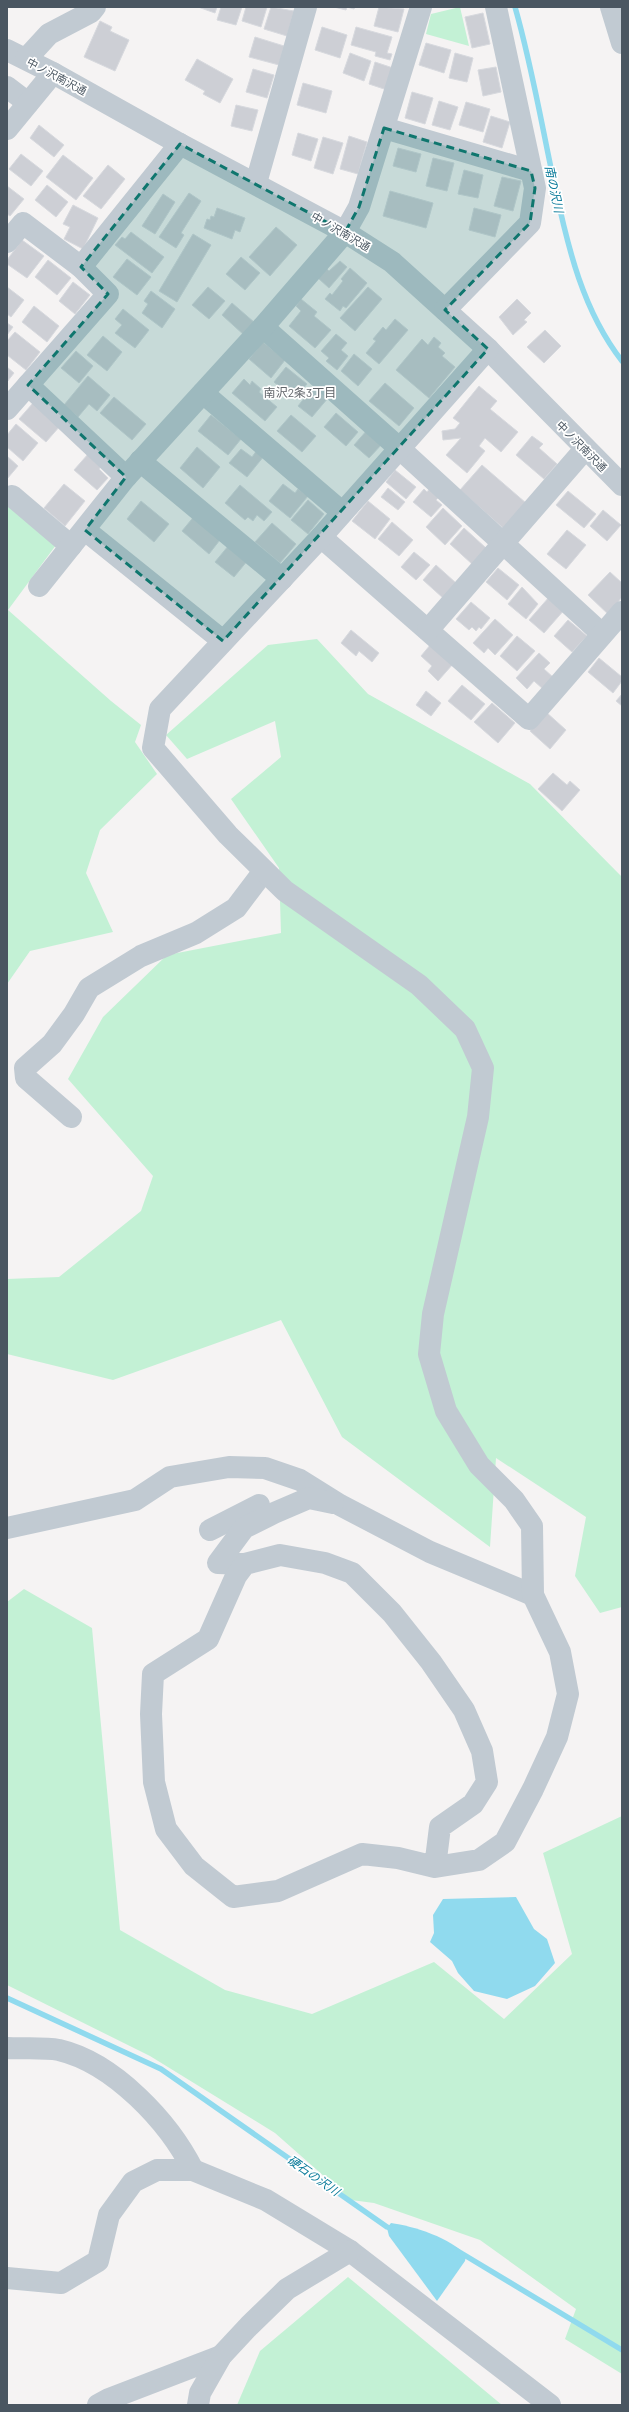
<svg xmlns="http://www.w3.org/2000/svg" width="629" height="2412" font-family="Barlow,'Noto Sans JP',sans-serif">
  <rect width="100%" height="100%" fill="#f5f3f3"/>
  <g fill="#c3f1d5">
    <path d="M 460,7 L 469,46 L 426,34 L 431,14 Z"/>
    <path d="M 7,503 L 56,545 L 8,610 L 111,701 L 141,725 L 135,742 L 157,774 L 100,830 L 86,873 L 113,932 L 30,951 L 7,984 Z"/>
    <path d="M 317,639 L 368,694 L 530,784 L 622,877 L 622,1607 L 600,1613 L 575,1576 L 586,1517 L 496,1458 L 490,1547 L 342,1437 L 281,1320 L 113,1380 L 7,1354 L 7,1279 L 59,1277 L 141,1211 L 153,1176 L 68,1079 L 103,1017 L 167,955 L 281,933 L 279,868 L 231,799 L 281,757 L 275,721 L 187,759 L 166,735 L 268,645 Z"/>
    <path d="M 24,1589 L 92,1628 L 120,1930 L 225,1990 L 312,2014 L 434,1962 L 504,2019 L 572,1954 L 543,1853 L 622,1816 L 622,2374 L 565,2339 L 576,2309 L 480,2240 L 374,2203 L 351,2200 L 275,2133 L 150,2056 L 7,1985 L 7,1602 Z"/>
    <path d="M 348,2277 L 502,2405 L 237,2405 L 260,2351 Z"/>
  </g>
  <g fill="#90daee">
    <path d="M 516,1897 L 534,1929 L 547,1939 L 555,1963 L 535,1986 L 507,1999 L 474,1991 L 458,1973 L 452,1961 L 430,1942 L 434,1933 L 433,1915 L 443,1899 Z"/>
    <path d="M 391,2223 C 413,2226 452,2238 466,2256 L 465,2261 L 437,2301 L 389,2236 L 387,2228 Z"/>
  </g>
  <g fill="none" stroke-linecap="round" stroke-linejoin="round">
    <g stroke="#90daee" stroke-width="5.5">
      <path d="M 515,7 C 532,66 542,127 555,187 C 568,248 583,311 622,361"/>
      <path d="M 7,1998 L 161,2069 L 387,2227 L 393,2229"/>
      <path d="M 456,2250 L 622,2350"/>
    </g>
  </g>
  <g fill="#cdcfd5" stroke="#d7d9de">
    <path d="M 198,7 L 217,7 L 215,13 Z"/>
    <path d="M 221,7 L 242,7 L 236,25 L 217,20 Z"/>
    <path d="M 246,7 L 267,7 L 261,27 L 242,21 Z"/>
    <path d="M 271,7 L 294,11 L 287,36 L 264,29 Z"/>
    <path d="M 334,7 L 355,7 L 354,9 L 347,7 L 346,10 Z"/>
    <path d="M 379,7 L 404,9 L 398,32 L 374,26 Z"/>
    <path d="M 483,13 L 490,44 L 472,48 L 465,17 Z"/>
    <path d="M 100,21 L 112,27 L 110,31 L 129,40 L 115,71 L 84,57 Z"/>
    <path d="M 322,27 L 347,35 L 340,58 L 315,50 Z"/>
    <path d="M 356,27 L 392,37 L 387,53 L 392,54 L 390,60 L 375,56 L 376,52 L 351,45 Z"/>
    <path d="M 255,37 L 284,46 L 279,65 L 249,57 Z"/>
    <path d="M 426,43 L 451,50 L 444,73 L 419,65 Z"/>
    <path d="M 350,53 L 371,61 L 364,81 L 343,73 Z"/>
    <path d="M 455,53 L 473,58 L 467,82 L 449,78 Z"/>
    <path d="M 197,59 L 233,79 L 220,103 L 203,94 L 205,91 L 185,80 Z"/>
    <path d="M 375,62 L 393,68 L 387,90 L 369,84 Z"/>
    <path d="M 496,67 L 501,92 L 483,96 L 478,70 Z"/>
    <path d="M 253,69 L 274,75 L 267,98 L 246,92 Z"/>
    <path d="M 303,83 L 332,91 L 326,113 L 297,105 Z"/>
    <path d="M 412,92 L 433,98 L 425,124 L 405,118 Z"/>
    <path d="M 439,101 L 458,107 L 450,130 L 432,125 Z"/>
    <path d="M 466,102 L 490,109 L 483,132 L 459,125 Z"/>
    <path d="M 236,105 L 258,110 L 252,131 L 231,126 Z"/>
    <path d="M 491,116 L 510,122 L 502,148 L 483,142 Z"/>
    <path d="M 39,125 L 64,145 L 54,157 L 30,138 Z"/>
    <path d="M 298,133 L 318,139 L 311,161 L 292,155 Z"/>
    <path d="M 349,136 L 367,142 L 358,174 L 340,169 Z"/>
    <path d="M 323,137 L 343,143 L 333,174 L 314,168 Z"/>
    <path d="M 398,148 L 421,154 L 416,172 L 393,166 Z"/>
    <path d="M 21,154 L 43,171 L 31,186 L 9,169 Z"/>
    <path d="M 63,155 L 93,178 L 76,200 L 46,177 Z"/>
    <path d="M 433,158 L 454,163 L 447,191 L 426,186 Z"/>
    <path d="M 108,165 L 125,179 L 101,209 L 83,196 Z"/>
    <path d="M 464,170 L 483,175 L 478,198 L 458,194 Z"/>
    <path d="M 502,177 L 521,181 L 513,211 L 494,206 Z"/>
    <path d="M 47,185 L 68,202 L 56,217 L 35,200 Z"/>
    <path d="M 7,186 L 24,199 L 10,216 L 7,214 Z"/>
    <path d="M 390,191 L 433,203 L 426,228 L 383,216 Z"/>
    <path d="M 189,193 L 201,201 L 181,233 L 184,235 L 176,248 L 159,237 Z"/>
    <path d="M 163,194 L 175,202 L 155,234 L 142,226 Z"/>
    <path d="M 73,205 L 98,218 L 83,249 L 64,239 L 70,227 L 63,224 Z"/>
    <path d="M 217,208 L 245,218 L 240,232 L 235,230 L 232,239 L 204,228 L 207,219 L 210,220 L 211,216 L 214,217 Z"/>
    <path d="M 474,208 L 501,215 L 495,237 L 469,230 Z"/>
    <path d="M 276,227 L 297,245 L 270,276 L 249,257 Z"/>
    <path d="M 131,232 L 164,257 L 152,273 L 115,245 L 122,237 L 125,239 Z"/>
    <path d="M 193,234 L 211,245 L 177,302 L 159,291 Z"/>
    <path d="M 22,240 L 44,256 L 27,278 L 7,264 L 7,260 Z"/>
    <path d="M 241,257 L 260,273 L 245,290 L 226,274 Z"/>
    <path d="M 127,259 L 151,277 L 137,295 L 113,277 Z"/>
    <path d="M 48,260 L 71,278 L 57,295 L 35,277 Z"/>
    <path d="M 340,261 L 347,267 L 329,288 L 318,278 L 327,269 L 329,271 Z"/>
    <path d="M 350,268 L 367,283 L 346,308 L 343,306 L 340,311 L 325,299 L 330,293 L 332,295 L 343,281 L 341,279 Z"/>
    <path d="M 73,282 L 90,295 L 75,314 L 59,301 Z"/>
    <path d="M 7,287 L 24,300 L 11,317 L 7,314 Z"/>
    <path d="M 208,287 L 225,301 L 209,319 L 192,305 Z"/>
    <path d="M 368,287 L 382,299 L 355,331 L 340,318 Z"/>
    <path d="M 151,291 L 175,309 L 162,328 L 142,313 L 148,304 L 144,301 Z"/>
    <path d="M 301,299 L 317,312 L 314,316 L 331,330 L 315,348 L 289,326 L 301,311 L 296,306 Z"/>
    <path d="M 517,299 L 531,313 L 524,320 L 527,322 L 513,335 L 499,317 Z"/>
    <path d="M 232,303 L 255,323 L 244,335 L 222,315 Z"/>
    <path d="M 34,306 L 59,326 L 47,342 L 22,322 Z"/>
    <path d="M 123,309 L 149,330 L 135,348 L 115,333 L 122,325 L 115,319 Z"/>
    <path d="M 395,319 L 408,330 L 379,364 L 366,353 L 376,341 L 373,339 L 383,327 L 386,330 Z"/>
    <path d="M 7,323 L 13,327 L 7,335 Z"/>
    <path d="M 545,330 L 561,346 L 544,363 L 527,347 Z"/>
    <path d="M 15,332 L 40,352 L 26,370 L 7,355 L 7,341 Z"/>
    <path d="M 336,334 L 347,343 L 341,350 L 348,356 L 337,370 L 326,361 L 329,358 L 321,351 Z"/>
    <path d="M 103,336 L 122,352 L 107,371 L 87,355 Z"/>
    <path d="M 434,337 L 441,343 L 438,347 L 445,353 L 442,356 L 455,367 L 429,398 L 396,370 L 422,339 L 428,345 Z"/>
    <path d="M 263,342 L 285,360 L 271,378 L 249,359 Z"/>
    <path d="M 76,351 L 93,366 L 79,383 L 61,368 Z"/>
    <path d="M 354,354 L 372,369 L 358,386 L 341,371 Z"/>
    <path d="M 7,367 L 14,373 L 7,382 Z"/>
    <path d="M 286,367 L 307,384 L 294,399 L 274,382 Z"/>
    <path d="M 88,376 L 110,395 L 97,411 L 89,404 L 78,417 L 64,405 Z"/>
    <path d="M 244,379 L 250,385 L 252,381 L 261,389 L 259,392 L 277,407 L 265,421 L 232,393 Z"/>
    <path d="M 385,383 L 414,408 L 399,426 L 369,401 Z"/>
    <path d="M 314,386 L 328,398 L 312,417 L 298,406 Z"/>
    <path d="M 479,386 L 497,401 L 490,409 L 518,432 L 501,452 L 485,438 L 479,446 L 485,451 L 467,473 L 446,455 L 461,438 L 443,440 L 442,431 L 455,429 L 460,423 L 453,418 Z"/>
    <path d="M 114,397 L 146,424 L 132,440 L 100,413 Z"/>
    <path d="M 33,403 L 60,426 L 46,442 L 19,419 Z"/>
    <path d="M 336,413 L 358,432 L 346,446 L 324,427 Z"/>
    <path d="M 211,415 L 241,439 L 228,455 L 198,431 Z"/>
    <path d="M 291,415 L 316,436 L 302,452 L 277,431 Z"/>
    <path d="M 16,424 L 38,443 L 23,461 L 7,447 L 7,435 Z"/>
    <path d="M 368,429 L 383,443 L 369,458 L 354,445 Z"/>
    <path d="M 532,436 L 543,444 L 539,448 L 557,464 L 544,479 L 516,455 Z"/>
    <path d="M 197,447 L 220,467 L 203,488 L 180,468 Z"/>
    <path d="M 241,449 L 252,457 L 257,450 L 264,456 L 247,477 L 229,463 Z"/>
    <path d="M 89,453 L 102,465 L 99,469 L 108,478 L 97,490 L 74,470 Z"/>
    <path d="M 7,456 L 18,466 L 7,479 Z"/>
    <path d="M 482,465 L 526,503 L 503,528 L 460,490 Z"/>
    <path d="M 395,470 L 416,487 L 406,499 L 386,482 Z"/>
    <path d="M 64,484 L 85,501 L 65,526 L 44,508 Z"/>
    <path d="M 283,484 L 295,493 L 298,489 L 308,496 L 290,518 L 269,501 Z"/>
    <path d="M 240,485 L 272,512 L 264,521 L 257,515 L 253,521 L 248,517 L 245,520 L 225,503 Z"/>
    <path d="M 431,487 L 440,496 L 436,500 L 442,505 L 431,517 L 413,502 L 424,489 L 427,492 Z"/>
    <path d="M 388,488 L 405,502 L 398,510 L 381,497 Z"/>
    <path d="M 568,491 L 596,514 L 584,528 L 556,505 Z"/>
    <path d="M 308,500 L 324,514 L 308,534 L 291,520 Z"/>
    <path d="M 141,501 L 169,524 L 154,542 L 127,519 Z"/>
    <path d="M 368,501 L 390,519 L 375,539 L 352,521 Z"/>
    <path d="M 443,508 L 462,526 L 445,545 L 426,527 Z"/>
    <path d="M 603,510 L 621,525 L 607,541 L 590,526 Z"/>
    <path d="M 196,514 L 223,536 L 209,554 L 182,531 Z"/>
    <path d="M 392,522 L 413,540 L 399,556 L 378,539 Z"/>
    <path d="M 272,523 L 296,544 L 280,563 L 255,542 Z"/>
    <path d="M 464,528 L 486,548 L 472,564 L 450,544 Z"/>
    <path d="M 567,530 L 586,545 L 566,569 L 547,554 Z"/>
    <path d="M 229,545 L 248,560 L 234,577 L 215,562 Z"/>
    <path d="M 414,552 L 430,565 L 416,580 L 401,567 Z"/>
    <path d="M 436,565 L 456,583 L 443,598 L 423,580 Z"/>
    <path d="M 498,568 L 519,585 L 507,600 L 486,582 Z"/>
    <path d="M 610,572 L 622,583 L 622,597 L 618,602 L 621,604 L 610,616 L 588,595 Z"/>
    <path d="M 522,587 L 538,604 L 526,619 L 508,604 Z"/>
    <path d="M 550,596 L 565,609 L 544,633 L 529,620 Z"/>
    <path d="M 471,602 L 490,618 L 481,629 L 479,627 L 476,631 L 472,627 L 469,630 L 456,619 Z"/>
    <path d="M 495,619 L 513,635 L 495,655 L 488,648 L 484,653 L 473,643 Z"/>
    <path d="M 568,620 L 587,636 L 572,652 L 554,636 Z"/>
    <path d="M 351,630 L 379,653 L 372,662 L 359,651 L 356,656 L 341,643 Z"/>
    <path d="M 517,636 L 535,651 L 517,671 L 500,656 Z"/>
    <path d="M 431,644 L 453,664 L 438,681 L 428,671 L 432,666 L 421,656 Z"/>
    <path d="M 539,653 L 550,663 L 544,669 L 554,678 L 543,689 L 534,681 L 527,689 L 516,678 Z"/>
    <path d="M 599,658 L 622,677 L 622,681 L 613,693 L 588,672 Z"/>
    <path d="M 462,685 L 485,704 L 471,720 L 448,701 Z"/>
    <path d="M 426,691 L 441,703 L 431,716 L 416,705 Z"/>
    <path d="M 622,694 L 622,706 L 616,701 Z"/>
    <path d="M 492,703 L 515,723 L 498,743 L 474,722 Z"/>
    <path d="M 546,712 L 566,730 L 550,749 L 530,731 Z"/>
    <path d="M 553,773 L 567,785 L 570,781 L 580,790 L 562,811 L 538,789 Z"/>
  </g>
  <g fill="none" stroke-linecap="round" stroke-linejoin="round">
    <g stroke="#c1cad2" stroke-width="22">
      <path d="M 611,7 L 622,43"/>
      <path d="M 7,50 L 53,73 L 180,144 L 345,232 L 392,262 L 488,349 L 622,485"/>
      <path d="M 26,59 L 49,34 L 91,12 L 95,7"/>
      <path d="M 7,87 L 28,103"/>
      <path d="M 384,128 L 531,171"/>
      <path d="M 7,129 L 53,73"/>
      <path d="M 256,183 L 306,7"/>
      <path d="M 7,242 L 23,223 L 81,267 L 108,294 L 7,409"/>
      <path d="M 81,267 L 180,144"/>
      <path d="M 445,310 L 530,223 L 535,188 L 496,7"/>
      <path d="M 263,327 L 399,448 L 602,634"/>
      <path d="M 28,385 L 126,477"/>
      <path d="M 203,393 L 342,512"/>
      <path d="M 140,461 L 282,579"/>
      <path d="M 12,496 L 71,546"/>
      <path d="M 85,530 L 223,641"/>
      <path d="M 321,537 L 529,719 L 622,612"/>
      <path d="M 39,586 L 126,477 L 263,327 L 345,232 L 359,207 L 421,7"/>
      <path d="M 428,630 L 585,449"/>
      <path d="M 71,1117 L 26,1078 L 25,1068 L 52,1044 L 74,1014 L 89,988 L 141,956 L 196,933 L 236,908 L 264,871"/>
      <path d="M 7,1528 L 135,1500 L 170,1477 L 229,1467 L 265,1468 L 300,1480 L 340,1505 L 430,1552 L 533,1595"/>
      <path d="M 210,1530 L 259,1505"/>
      <path d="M 245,1564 L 218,1563 L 244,1528 L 274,1513 L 309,1498 L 333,1503"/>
      <path d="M 435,1867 L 440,1827 L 473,1804 L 487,1782 L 482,1751 L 464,1710 L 431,1662 L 392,1613 L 352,1573 L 325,1563 L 280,1555 L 245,1564 L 236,1576 L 208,1639 L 153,1674 L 151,1714 L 154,1782 L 166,1829 L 194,1866 L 233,1897 L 278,1891 L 362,1854 L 398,1858 L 435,1867 L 479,1860 L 505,1842 L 533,1789 L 557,1737 L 568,1694 L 560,1652 L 533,1595 L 532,1526 L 514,1500 L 479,1465 L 446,1411 L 429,1354 L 433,1314 L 478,1117 L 483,1068 L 465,1029 L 419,985 L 285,891 L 228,835 L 153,748 L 160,709 L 321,537 L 488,349"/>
      <path d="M 7,2048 C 23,2049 43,2047 59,2050 C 114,2063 169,2122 193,2170"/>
      <path d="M 7,2278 L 61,2283 L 98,2261 L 109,2215 L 133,2182 L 157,2170 L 193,2170 L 266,2200 L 350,2251 L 550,2405"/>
      <path d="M 98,2405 L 109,2399 L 221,2356"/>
      <path d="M 198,2405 L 200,2393 L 221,2356 L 249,2326 L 287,2289 L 350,2251"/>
    </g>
  </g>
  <path fill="#0f766e" fill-opacity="0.2" stroke="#0f766e" stroke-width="3" stroke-dasharray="8 5" stroke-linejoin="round" d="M 384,128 L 531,171 L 535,188 L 530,223 L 445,310 L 488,349 L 223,641 L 85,530 L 126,477 L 28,385 L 108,294 L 81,267 L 180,144 L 345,232 L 359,207 Z"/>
  <g text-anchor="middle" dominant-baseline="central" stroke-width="3.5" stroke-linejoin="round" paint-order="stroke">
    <g font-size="11" fill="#4a5661" stroke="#fff">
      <text transform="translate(57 76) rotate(28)">中ノ沢南沢通</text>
      <text transform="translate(341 231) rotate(30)">中ノ沢南沢通</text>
      <text transform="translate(582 446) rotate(45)">中ノ沢南沢通</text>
    </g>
    <g font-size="12" font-style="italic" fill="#0c7c9b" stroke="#fff">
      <text transform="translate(555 189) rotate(78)">南の沢川</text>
      <text transform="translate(314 2175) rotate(35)">硬石の沢川</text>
    </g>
    <g font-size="12" fill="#5f6368" stroke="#fff">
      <text x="300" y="392">南沢2条3丁目</text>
    </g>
  </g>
  <rect width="629" height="2412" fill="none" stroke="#4a5661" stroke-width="16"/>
</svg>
